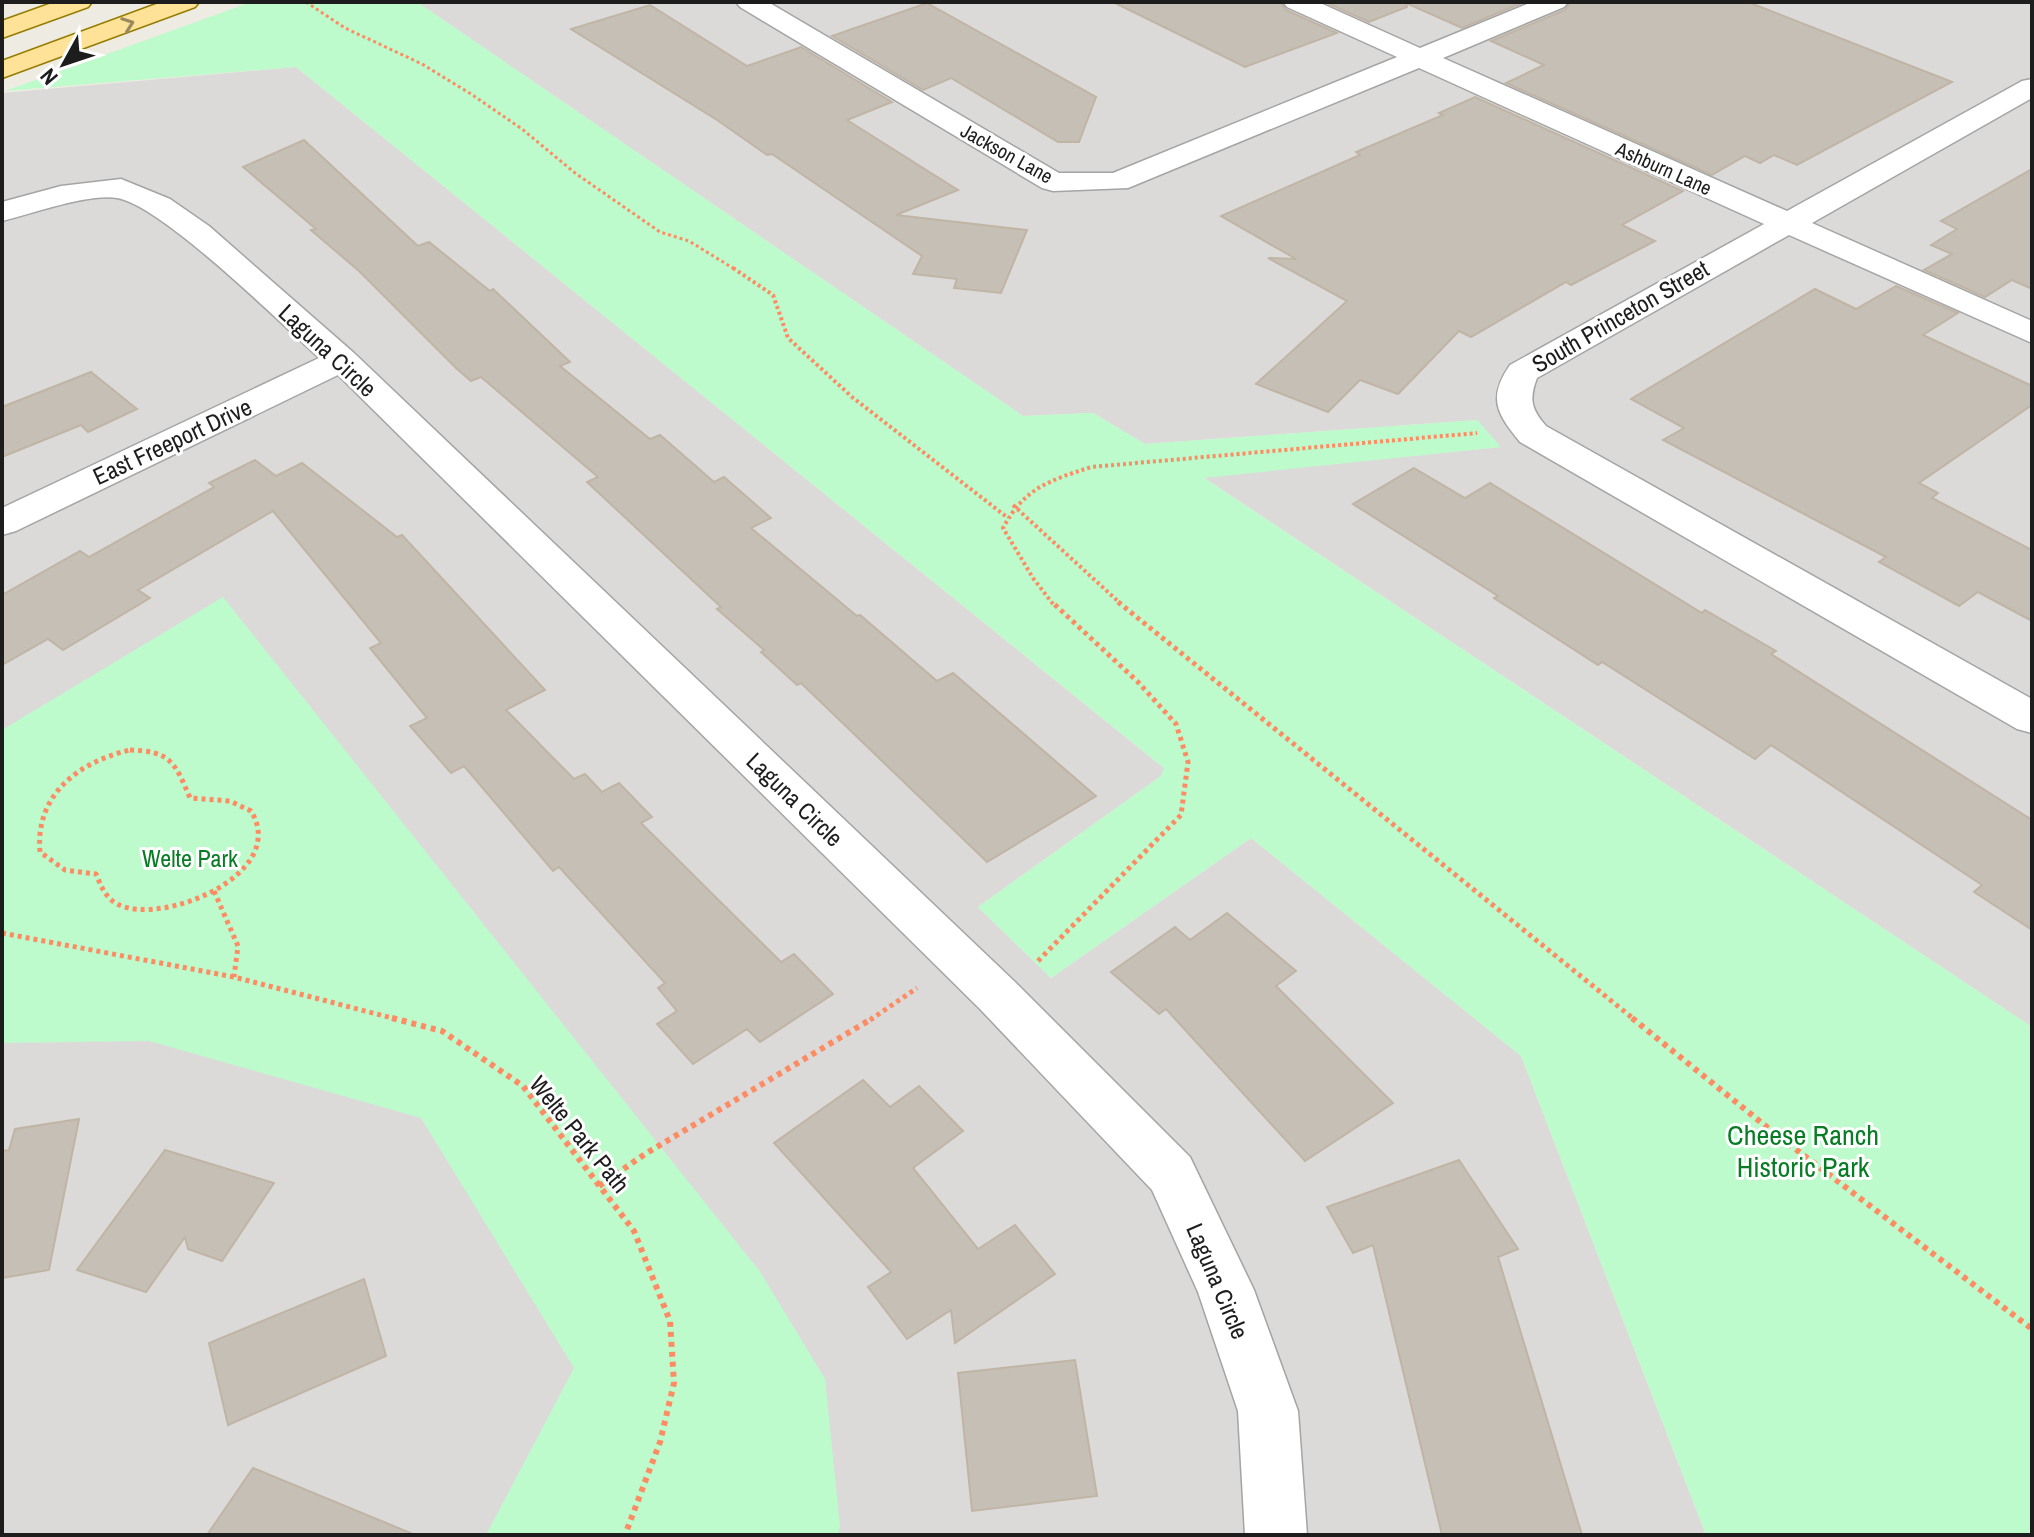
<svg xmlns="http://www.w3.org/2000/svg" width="2034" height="1537" font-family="'Archivo Narrow',sans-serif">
  <rect width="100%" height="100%" fill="#eeece2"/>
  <g fill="#dbdad9">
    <path d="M 417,2 L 2032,2 L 2032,1027 L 1203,477 L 1500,447 L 1477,420 L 1145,444 L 1093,413 L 1023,416 Z"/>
    <path d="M 296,67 L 1165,769 L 1161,776 L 978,907 L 1051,978 L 1251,838 L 1521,1056 L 1706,1535 L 2,1535 L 2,93 Z"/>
  </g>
  <g fill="#bdfbcc">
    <path d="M 251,2 L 417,2 L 1023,416 L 1093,413 L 1145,444 L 1477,420 L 1501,447 L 1204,478 L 2032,1027 L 2032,1535 L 1706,1535 L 1521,1056 L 1251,838 L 1051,978 L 978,907 L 1161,776 L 1164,768 L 296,67 L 5,91 Z"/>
    <path d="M 223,597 L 761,1273 L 825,1379 L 840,1527 L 838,1535 L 486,1535 L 574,1368 L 421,1118 L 149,1041 L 2,1043 L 2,730 Z"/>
  </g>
  <g fill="#c6bfb5" stroke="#c0b5a4" stroke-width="2">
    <path d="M 1113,2 L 1280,2 L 1286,10 L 1337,33 L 1245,67 Z"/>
    <path d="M 1325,2 L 1524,2 L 1462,28 L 1406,3 L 1407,7 L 1369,22 Z"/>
    <path d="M 1571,2 L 1748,2 L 1952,82 L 1797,165 L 1774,155 L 1760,163 L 1745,156 L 1712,175 L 1506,83 L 1544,65 L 1491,41 L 1565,10 Z"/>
    <path d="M 927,3 L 1096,97 L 1079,142 L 1058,142 L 951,78 L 923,90 L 832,36 Z"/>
    <path d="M 650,5 L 747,66 L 801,47 L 892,102 L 847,120 L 958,190 L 896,215 L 1027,230 L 1001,293 L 954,288 L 957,279 L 913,274 L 922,256 L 772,154 L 767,155 L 717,120 L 571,29 Z"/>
    <path d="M 1475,97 L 1683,191 L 1622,225 L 1655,241 L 1571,285 L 1566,282 L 1471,337 L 1459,331 L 1398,394 L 1360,380 L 1328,412 L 1256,384 L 1347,301 L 1268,258 L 1296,259 L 1221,216 L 1360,155 L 1356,152 L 1443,115 L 1439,113 Z"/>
    <path d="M 304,140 L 418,246 L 429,242 L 490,291 L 493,289 L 570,362 L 560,366 L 650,439 L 660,435 L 714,482 L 724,477 L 771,518 L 751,528 L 857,616 L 860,615 L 937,681 L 953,673 L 1096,796 L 987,862 L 801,683 L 797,685 L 761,652 L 764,650 L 717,609 L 721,607 L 587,482 L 598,477 L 481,377 L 471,381 L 456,368 L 359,271 L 311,230 L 316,229 L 243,167 Z"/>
    <path d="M 2032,169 L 2032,289 L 2012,280 L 1985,297 L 1924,270 L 1952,254 L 1931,245 L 1957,229 L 1941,221 Z"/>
    <path d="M 1896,286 L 1958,313 L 1923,335 L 2032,386 L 2032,405 L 1919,483 L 1938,493 L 1932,498 L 2032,550 L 2032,621 L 1978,592 L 1959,606 L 1879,562 L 1886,557 L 1663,440 L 1684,428 L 1631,399 L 1815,289 L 1856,309 Z"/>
    <path d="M 91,372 L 137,409 L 88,432 L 81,425 L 2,457 L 2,407 Z"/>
    <path d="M 255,460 L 276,476 L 302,463 L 397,537 L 402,535 L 545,690 L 506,710 L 574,779 L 585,774 L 602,792 L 619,783 L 652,817 L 641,823 L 781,962 L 794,954 L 833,994 L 760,1042 L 747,1029 L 693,1064 L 657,1024 L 677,1011 L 658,988 L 665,983 L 559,867 L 553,871 L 464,766 L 451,773 L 410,726 L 427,718 L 370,648 L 381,643 L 273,511 L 138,590 L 150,598 L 63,650 L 48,639 L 2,665 L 2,595 L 80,551 L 89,557 L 214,487 L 209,483 Z"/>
    <path d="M 1414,468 L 1465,498 L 1490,483 L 1702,613 L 1705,610 L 1776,651 L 1771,654 L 2032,820 L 2032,930 L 1974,892 L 1982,885 L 1771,745 L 1755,759 L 1602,662 L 1598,665 L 1494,598 L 1498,596 L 1353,504 Z"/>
    <path d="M 1227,913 L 1296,971 L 1276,986 L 1393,1103 L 1305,1161 L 1166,1009 L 1159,1014 L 1111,972 L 1175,927 L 1190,940 Z"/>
    <path d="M 863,1080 L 890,1107 L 919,1086 L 963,1131 L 913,1168 L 978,1249 L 1015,1225 L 1055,1274 L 955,1343 L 951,1310 L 907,1339 L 868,1287 L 891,1272 L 774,1143 Z"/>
    <path d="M 79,1119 L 49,1270 L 2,1278 L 2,1151 L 9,1150 L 15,1129 Z"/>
    <path d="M 165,1150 L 274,1183 L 222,1261 L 188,1249 L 185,1237 L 146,1292 L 77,1270 Z"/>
    <path d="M 1459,1160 L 1518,1249 L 1498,1257 L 1582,1535 L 1442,1535 L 1373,1245 L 1353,1253 L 1327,1207 Z"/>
    <path d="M 364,1279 L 386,1356 L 228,1425 L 209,1343 Z"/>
    <path d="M 1075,1360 L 1097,1496 L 972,1511 L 958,1373 Z"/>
    <path d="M 253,1468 L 413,1534 L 412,1535 L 207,1535 Z"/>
  </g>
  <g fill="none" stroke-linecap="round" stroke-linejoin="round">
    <g stroke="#a4a4a4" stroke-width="3">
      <g id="minor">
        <path d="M 736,2 L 768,2 L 1059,173 L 1113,173 L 1397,57 L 1287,7 L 1283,2 L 1318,2 L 1420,48 L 1532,2 L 1568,2 L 1564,7 L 1443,58 L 1787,211 L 2022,81 L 2032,79 L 2032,98 L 1812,223 L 2032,321 L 2032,343 L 1789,235 L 1537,378 C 1529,399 1531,409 1546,426 L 2032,699 L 2032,733 L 2017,729 L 1520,442 C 1497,414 1487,398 1510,365 L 1764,224 L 1419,68 L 1128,188 L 1053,191 L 1042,188 L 740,7 Z"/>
        <path d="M 121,179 L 170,199 L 209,226 L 354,353 L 1014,981 L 1190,1157 L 1254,1290 L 1298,1411 L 1307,1535 L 1245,1535 L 1238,1411 L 1198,1292 L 1152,1190 L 980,1009 L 338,375 L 16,531 L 2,535 L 2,508 L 319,358 C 281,323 161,205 117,198 C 89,193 31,214 2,221 L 2,202 L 61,186 Z"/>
      </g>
    </g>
    <g stroke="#957c00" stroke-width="3">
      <g id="major">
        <path d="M 55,2 L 92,2 L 88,7 L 2,38 L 2,21 Z"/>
        <path d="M 162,2 L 199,2 L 195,7 L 2,78 L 2,61 Z"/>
      </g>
    </g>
    <path stroke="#fd8c64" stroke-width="3" stroke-dasharray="3 3" stroke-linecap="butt" d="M 306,2 L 345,28 L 422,64 L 471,94 L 522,129 L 575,173 L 660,232 L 689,241 L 736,270"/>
    <g stroke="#fd8c64" stroke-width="4" stroke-dasharray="3 3" stroke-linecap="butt">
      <path d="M 733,268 L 773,295 L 788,338 L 852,397 L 1008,518"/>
      <path d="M 1013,505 L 1121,604"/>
      <path d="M 1053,604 L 1033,578 L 1003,528 C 1025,487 1049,481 1091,467 L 1477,433"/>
    </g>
    <g stroke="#fd8c64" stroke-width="5" stroke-dasharray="4 4" stroke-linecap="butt">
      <path d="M 1118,602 L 1635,1020"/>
      <path d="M 130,750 C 171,751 175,763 190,798 L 230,801 L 251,811 C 290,874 162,927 117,904 C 105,897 101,886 96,874 L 65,870 L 40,852 C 35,795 78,762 130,750 Z"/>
      <path d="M 214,891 L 238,946 L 234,977"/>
      <path d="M 2,933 L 234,977 L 400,1020"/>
      <path d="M 1038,961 L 1181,815 L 1188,762 L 1176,724 L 1138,682 L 1052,602"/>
      <path d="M 870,1020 L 917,988"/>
    </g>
    <g stroke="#fd8c64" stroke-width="6" stroke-dasharray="5 5" stroke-linecap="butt">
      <path d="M 392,1018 L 442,1031 L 523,1086 L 634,1231 L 670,1321 L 674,1383 L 660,1442 L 625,1535"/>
      <path d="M 1632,1018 L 1773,1132 L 2032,1329"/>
      <path d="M 599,1186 L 645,1154 L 873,1018"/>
    </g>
    <use href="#minor" fill="#fff" fill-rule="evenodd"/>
    <use href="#major" fill="#fee297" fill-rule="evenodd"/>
  </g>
  <defs><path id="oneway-chevron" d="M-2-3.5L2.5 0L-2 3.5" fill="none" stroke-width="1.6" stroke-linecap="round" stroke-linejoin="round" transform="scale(2)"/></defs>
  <use stroke="#998960" href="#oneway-chevron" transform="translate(128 24) rotate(-20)"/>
  <g text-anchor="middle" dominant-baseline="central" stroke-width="6" stroke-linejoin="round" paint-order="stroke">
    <g font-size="20" fill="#1d1d1d" stroke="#fff">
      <text transform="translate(1007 153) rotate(29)">Jackson Lane</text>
      <text transform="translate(1664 168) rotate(24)">Ashburn Lane</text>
    </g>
    <g font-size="24" fill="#1d1d1d" stroke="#fff">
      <text transform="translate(1620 316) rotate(-30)">South Princeton Street</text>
      <text transform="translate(328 350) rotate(43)">Laguna Circle</text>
      <text transform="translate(172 441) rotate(-25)">East Freeport Drive</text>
      <text transform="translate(795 799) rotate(44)">Laguna Circle</text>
      <text transform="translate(580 1134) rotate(51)">Welte Park Path</text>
      <text transform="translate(1218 1281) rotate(67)">Laguna Circle</text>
    </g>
    <g font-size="24" fill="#087d25" stroke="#fff">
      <text x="190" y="858">Welte Park</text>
    </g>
    <g font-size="28" fill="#087d25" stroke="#fff">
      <text x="1803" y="1135">Cheese Ranch<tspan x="1803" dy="32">Historic Park</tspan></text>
    </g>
  </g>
  <rect width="2034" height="1537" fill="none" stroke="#1d1d1d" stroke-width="8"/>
  <g transform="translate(64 64) rotate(230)" stroke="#ffffff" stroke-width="6" paint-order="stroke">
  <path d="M0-6L14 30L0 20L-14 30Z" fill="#1d1d1d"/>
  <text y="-12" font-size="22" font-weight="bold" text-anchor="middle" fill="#1d1d1d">N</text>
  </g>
</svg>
